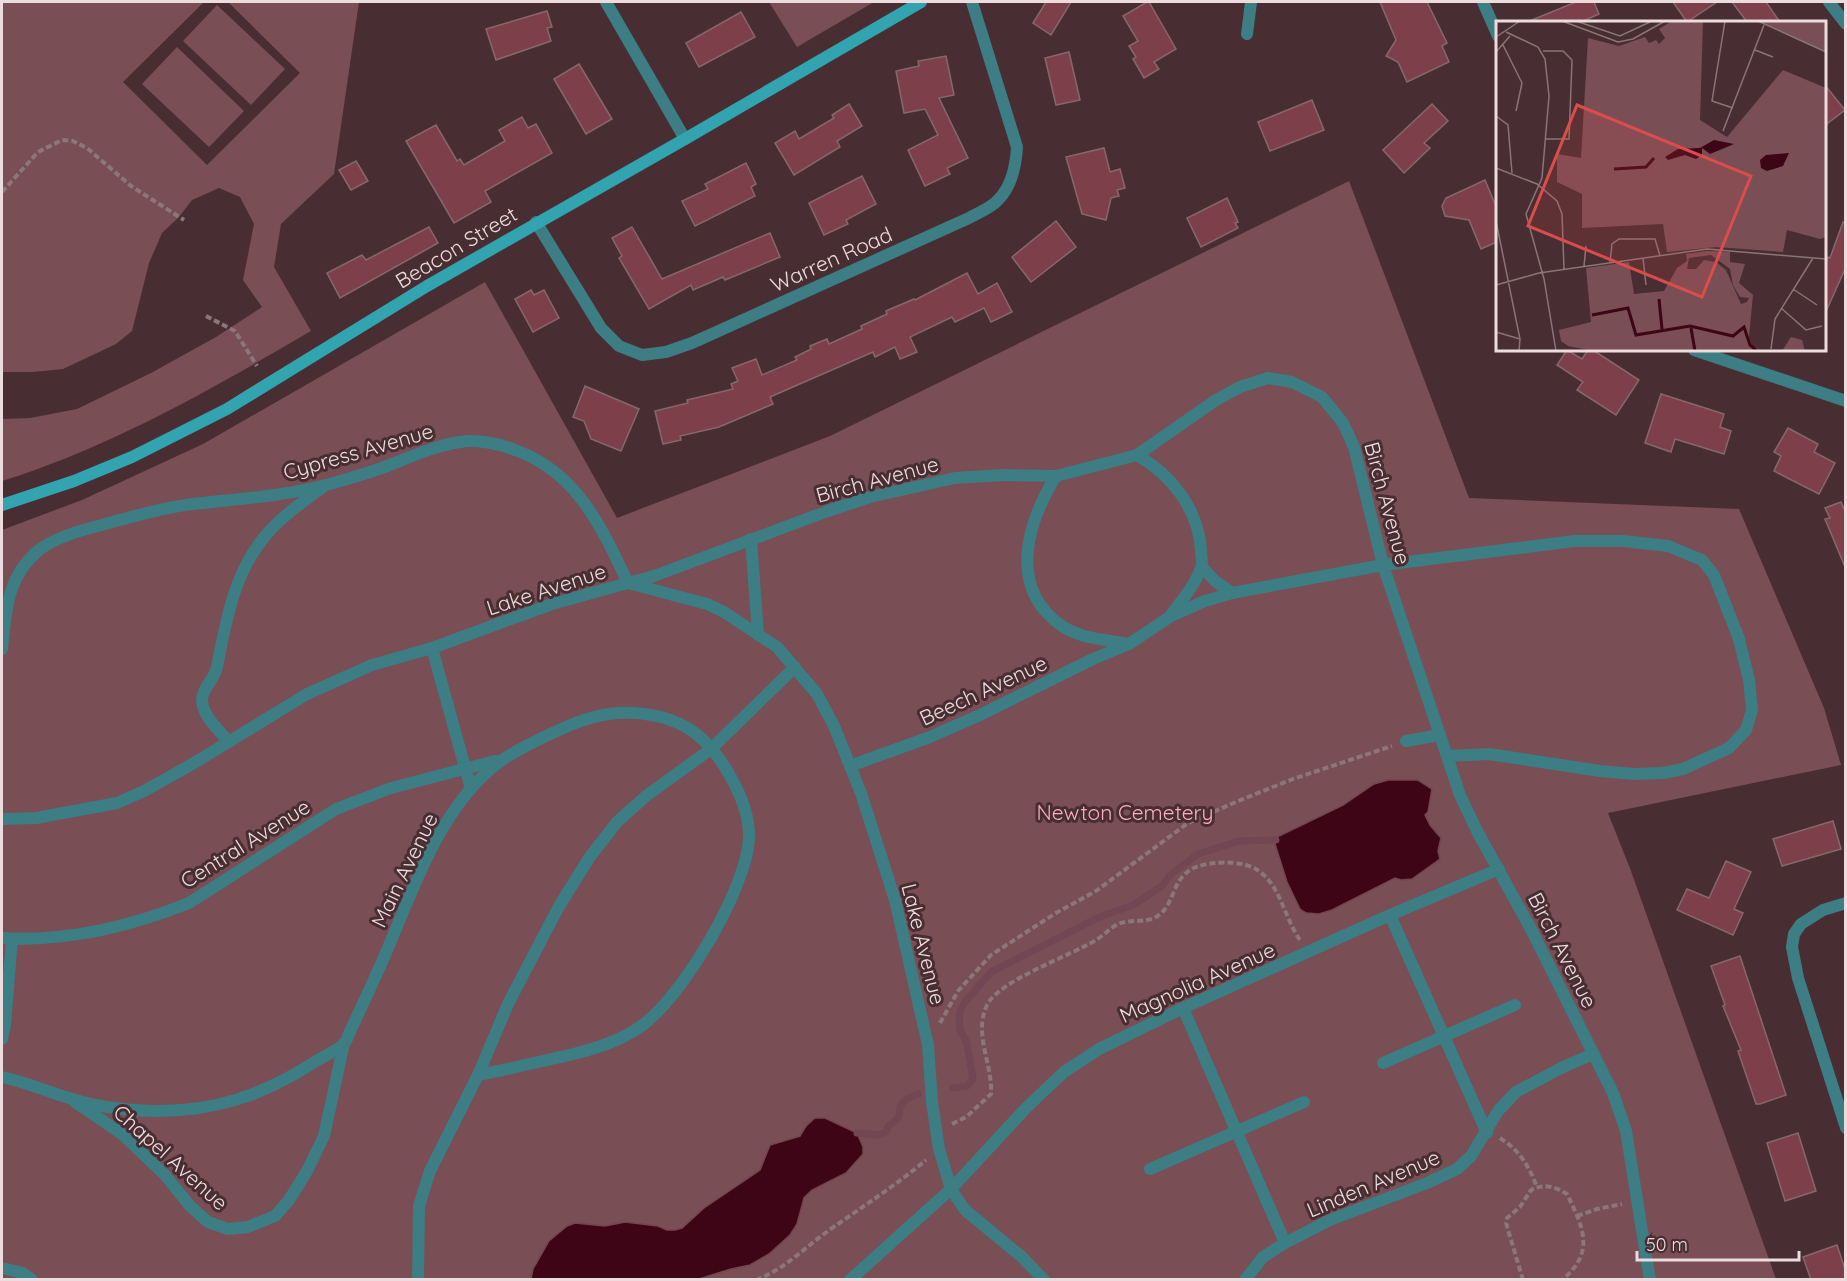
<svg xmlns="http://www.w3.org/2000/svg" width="1847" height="1281" font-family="Quicksand,sans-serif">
  <rect width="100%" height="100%" fill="#482e32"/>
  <g fill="#794e54">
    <path d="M 2,2 L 204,2 L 123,82 L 207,165 L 300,73 L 228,2 L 359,2 L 334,174 L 281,224 L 274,267 L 311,331 C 212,389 111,447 2,481 L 2,419 L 30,418 L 77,409 L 151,373 L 216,337 L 262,307 L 243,280 L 254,224 L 240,197 L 219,188 L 192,200 L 179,217 L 162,233 L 149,263 L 132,331 L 116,344 L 63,369 L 33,372 L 2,372 Z"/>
    <path d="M 769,2 L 874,2 L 797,47 Z"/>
    <path d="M 217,5 L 285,69 L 251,105 L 183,41 Z"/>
    <path d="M 177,47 L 244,111 L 209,147 L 142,84 Z"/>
    <path d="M 1349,181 L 1469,498 L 1739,509 L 1824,708 L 1841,765 L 1608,813 L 1631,871 L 1776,1279 L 2,1279 L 2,530 L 82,500 L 203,444 L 485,282 L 617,518 L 830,436 Z"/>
  </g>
  <g fill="#3e0516" stroke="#724652" stroke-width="1.5">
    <path d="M 1388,780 L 1418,780 L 1432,789 L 1428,812 L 1425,815 L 1430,825 L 1441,838 L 1438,851 L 1440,859 L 1412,879 L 1401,880 L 1395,878 L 1332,910 L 1319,914 L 1306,913 L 1300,909 L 1287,882 L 1275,844 L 1277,837 L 1343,805 L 1374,784 Z"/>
    <path d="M 815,1118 L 825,1118 L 857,1133 L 863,1147 L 863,1154 L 846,1173 L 812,1190 L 804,1198 L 797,1224 L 790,1235 L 769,1254 L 750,1265 L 731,1269 L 699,1279 L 531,1279 L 533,1269 L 549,1241 L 567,1226 L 575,1223 L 605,1226 L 625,1222 L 658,1226 L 667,1230 L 675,1230 L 682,1228 L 704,1208 L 760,1170 L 770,1145 L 800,1136 L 806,1126 Z"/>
  </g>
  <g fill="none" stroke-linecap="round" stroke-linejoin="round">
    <g stroke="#724652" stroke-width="7">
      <path d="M 953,1088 L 967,1086 L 973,1079 L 967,1043 L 960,1030 L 959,1015 L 964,1003 L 991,972 L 1097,918 L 1133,905 L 1162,886 L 1170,875 L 1198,854 L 1239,841 L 1276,840"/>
      <path d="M 857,1133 L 878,1135 L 886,1132 L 888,1126 C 908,1114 894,1110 904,1101 C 907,1098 914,1096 918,1094"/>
    </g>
  </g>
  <g fill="#7d3f4a" stroke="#86686b" stroke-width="1.5">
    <path d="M 1046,2 L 1071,2 L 1051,35 L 1033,23 Z"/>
    <path d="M 1147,2 L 1149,2 L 1176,49 L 1154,62 L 1159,69 L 1144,78 L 1133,59 L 1136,57 L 1129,46 L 1138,41 L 1123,16 Z"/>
    <path d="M 1380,2 L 1427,2 L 1447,43 L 1442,46 L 1449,62 L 1407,82 L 1398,62 L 1386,56 L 1396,40 Z"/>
    <path d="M 1576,2 L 1594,2 L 1599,14 L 1581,22 L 1527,22 Z"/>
    <path d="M 1673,2 L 1717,2 L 1687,22 Z"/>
    <path d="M 1732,2 L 1766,2 L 1780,22 L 1747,22 Z"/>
    <path d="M 547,11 L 552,27 L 547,28 L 551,41 L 496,60 L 486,29 Z"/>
    <path d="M 741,12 L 755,37 L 699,67 L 686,43 Z"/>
    <path d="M 1069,52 L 1080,100 L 1056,105 L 1045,58 Z"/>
    <path d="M 946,56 L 954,95 L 939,98 L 968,158 L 947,168 L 950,174 L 925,186 L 908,150 L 938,135 L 925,109 L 904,113 L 896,71 L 919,66 L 918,61 Z"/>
    <path d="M 579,64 L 612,119 L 586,134 L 554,79 Z"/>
    <path d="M 1824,84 L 1845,110 L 1824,126 Z"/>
    <path d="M 1312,100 L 1324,130 L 1270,151 L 1258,122 Z"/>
    <path d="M 849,104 L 862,126 L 837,141 L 840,147 L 794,175 L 775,143 L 795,131 L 799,139 L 834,118 L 832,115 Z"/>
    <path d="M 1432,104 L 1448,121 L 1424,143 L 1430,148 L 1404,173 L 1383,150 Z"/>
    <path d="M 522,117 L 528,128 L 536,124 L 552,153 L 485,191 L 491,202 L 454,223 L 406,141 L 436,125 L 457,161 L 460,159 L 464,165 L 505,141 L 499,130 Z"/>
    <path d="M 1104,148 L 1110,172 L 1120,169 L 1125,188 L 1117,190 L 1119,196 L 1111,198 L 1106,220 L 1082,214 L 1066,157 Z"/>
    <path d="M 356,161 L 368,181 L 351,190 L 339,170 Z"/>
    <path d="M 746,163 L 756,184 L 751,187 L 755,196 L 695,226 L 682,201 L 708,189 L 705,184 Z"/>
    <path d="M 862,176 L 876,204 L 846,220 L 848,224 L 824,235 L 809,203 Z"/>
    <path d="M 1485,180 L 1497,209 L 1497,242 L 1481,249 L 1469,220 L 1445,216 L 1442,206 L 1446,198 Z"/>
    <path d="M 1227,198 L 1238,222 L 1235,223 L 1238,228 L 1201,247 L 1187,218 Z"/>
    <path d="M 1056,221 L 1076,247 L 1031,282 L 1012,257 Z"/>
    <path d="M 1843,222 L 1845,223 L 1845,269 L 1824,316 L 1824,267 L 1828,257 L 1830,258 Z"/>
    <path d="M 429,227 L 438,243 L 340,298 L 327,273 L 362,255 L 366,260 Z"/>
    <path d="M 632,227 L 662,279 L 770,233 L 780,257 L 725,280 L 723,277 L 693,290 L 691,285 L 649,309 L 619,258 L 622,256 L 612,238 Z"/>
    <path d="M 967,273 L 978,294 L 997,283 L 1012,312 L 991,322 L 984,308 L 955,322 L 952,317 L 910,337 L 917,352 L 900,359 L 895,347 L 875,357 L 873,352 L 770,397 L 773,404 L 719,427 L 680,436 L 681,440 L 663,444 L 655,411 L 688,403 L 687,400 L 733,389 L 731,384 L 738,381 L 732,368 L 756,359 L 762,375 L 797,360 L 795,357 L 811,349 L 810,346 L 827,339 L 829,344 L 862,329 L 861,326 L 887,314 L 886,311 L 914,299 L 915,300 Z"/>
    <path d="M 531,290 L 534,295 L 544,290 L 559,318 L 533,332 L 515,299 Z"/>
    <path d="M 1567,350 L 1582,359 L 1588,350 L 1593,350 L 1639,380 L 1616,415 L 1577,390 L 1583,382 L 1557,365 Z"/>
    <path d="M 585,386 L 639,409 L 621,451 L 591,439 L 584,421 L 573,417 Z"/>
    <path d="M 1661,394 L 1724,414 L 1720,427 L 1731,431 L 1724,454 L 1675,439 L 1671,452 L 1645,443 Z"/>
    <path d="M 1788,428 L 1818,444 L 1814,452 L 1835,463 L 1819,494 L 1774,471 L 1781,456 L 1774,452 Z"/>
    <path d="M 1841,502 L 1845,511 L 1845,567 L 1825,519 L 1830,518 L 1825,508 Z"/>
    <path d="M 1833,821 L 1841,849 L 1782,866 L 1773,839 Z"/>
    <path d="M 1726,861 L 1751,872 L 1734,909 L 1743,913 L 1733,935 L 1677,910 L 1687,889 L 1709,898 Z"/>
    <path d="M 1740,956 L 1786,1095 L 1760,1104 L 1756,1104 L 1738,1051 L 1741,1050 L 1723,1006 L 1725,1005 L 1711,966 Z"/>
    <path d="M 1798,1133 L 1816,1191 L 1785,1201 L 1767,1143 Z"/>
    <path d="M 1837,1245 L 1845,1269 L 1845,1280 L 1811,1280 L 1803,1257 Z"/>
  </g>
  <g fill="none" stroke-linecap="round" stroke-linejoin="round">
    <g stroke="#8c7679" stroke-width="4" stroke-dasharray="6 3" stroke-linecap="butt">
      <path d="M 2,192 L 38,152 L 62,140 L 73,141 L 87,148 L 131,186 L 184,220"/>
      <path d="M 206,316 L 235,331 L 257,366"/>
      <path d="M 940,1023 L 958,991 L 991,955 L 1056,913 L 1096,891 L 1188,823 L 1238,801 L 1293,779 L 1392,746"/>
      <path d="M 952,1124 L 966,1117 L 991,1094 C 993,1065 973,1034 987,1005 C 998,981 1072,955 1096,940 C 1104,935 1110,928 1118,924 C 1130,919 1143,923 1154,918 C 1177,907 1169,878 1196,867 C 1210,862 1232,861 1246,865 C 1280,875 1282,915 1300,940"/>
      <path d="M 1500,1138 C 1519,1150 1529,1166 1537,1187"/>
      <path d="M 1577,1216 L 1597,1209 L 1622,1204"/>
      <path d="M 756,1280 C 785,1269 804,1248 828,1231 C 862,1207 895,1186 926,1160"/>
      <path d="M 1523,1280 L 1506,1223 L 1507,1218 L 1520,1207 L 1531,1190 C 1543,1183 1556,1187 1567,1194 C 1583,1227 1596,1252 1562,1280"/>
    </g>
    <g stroke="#3d7d84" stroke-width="12">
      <path d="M 1137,455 C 1172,475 1198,509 1201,550 C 1201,556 1203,563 1201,568 C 1195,585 1182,600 1171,615"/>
      <path d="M 1056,476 C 1027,523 1007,588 1062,626 C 1081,639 1108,640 1129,644"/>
      <path d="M 751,539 L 758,635"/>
      <path d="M 1202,567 L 1215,581 L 1232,593"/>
      <path d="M 432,648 L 471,789"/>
      <path d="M 2,649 C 6,610 7,576 39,550 C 56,537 81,530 102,525 C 130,517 157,509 186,505 C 233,499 280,497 326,485 C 345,480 364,474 382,468 C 408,458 433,446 460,442 C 478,439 501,444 518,451 C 578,474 602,528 628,583 L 654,576 L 828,511 L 870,497 L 955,478 L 1003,475 L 1056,476 L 1137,455 L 1216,400 L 1240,387 L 1268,378 L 1292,382 L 1322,397 L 1343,423 L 1354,447 L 1383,565 L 1460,795 L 1477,831 L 1531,929 L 1613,1093 L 1626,1131 L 1650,1280"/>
      <path d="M 1406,741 L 1440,735"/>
      <path d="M 229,742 C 220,731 202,716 202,700 C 202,688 215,679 217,667 C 226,621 234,572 266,535 C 282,516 303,502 323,487"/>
      <path d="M 850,766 L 930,737 L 982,714 L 1093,659 L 1129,644 L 1171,616 L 1205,601 L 1232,593 L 1383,565 L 1575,541 L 1623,541 L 1668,546 L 1702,560 L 1714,575 L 1739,639 L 1749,680 L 1752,710 L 1746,730 L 1729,748 L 1683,769 L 1663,773 L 1633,774 L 1600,771 L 1489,754 L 1447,756"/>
      <path d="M 2,819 L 36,818 L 117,803 L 144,791 L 194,763 L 307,694 L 372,665 L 432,648 L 552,604 L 628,583 L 707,604 L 724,612 L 777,647 L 817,694 L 834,726 L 861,793 L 895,900 L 928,1045 L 932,1102 L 939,1149 L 951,1189 L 850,1280"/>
      <path d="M 1390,915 L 1487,1133"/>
      <path d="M 2,938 C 66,942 129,927 189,903 L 336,809 L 391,788 L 495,761"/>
      <path d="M 1183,1008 L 1285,1243"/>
      <path d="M 2,1039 L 5,1025 L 12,939"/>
      <path d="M 1383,1063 L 1515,1005"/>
      <path d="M 478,1075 L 508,1004 L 558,908 L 589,858 L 617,822 L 646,796 L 711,749 L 795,667"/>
      <path d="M 2,1077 C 25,1082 46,1091 69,1098 C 95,1107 126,1110 153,1111 C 214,1112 263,1095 313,1063 C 322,1057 336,1051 344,1044 C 348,1039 350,1030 353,1025 C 361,1008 369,991 377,973 C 407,908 431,825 484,775 C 501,758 522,748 544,737 C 567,726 591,715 617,713 C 642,712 664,715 686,727 C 719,746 751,803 749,840 C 745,891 682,998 640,1027 C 612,1046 579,1053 547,1060 C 524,1065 501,1071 478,1075 L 430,1171 L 419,1206 L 418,1280"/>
      <path d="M 75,1102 L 122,1134 L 165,1175 L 190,1206 L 208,1222 L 228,1229 L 248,1227 L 275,1216 L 289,1200 L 307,1171 L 324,1136 L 344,1043"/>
      <path d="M 1150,1169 L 1304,1102"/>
      <path d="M 2,1268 L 23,1273 L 32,1280"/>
      <path d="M 1044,1280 L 1022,1257 L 965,1210 L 951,1189 L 1026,1108 L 1064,1072 L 1099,1049 L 1183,1008 L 1390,915 L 1499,869"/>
      <path d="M 1245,1280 L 1263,1257 L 1285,1243 L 1330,1220 L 1427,1183 L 1457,1169 L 1471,1156 L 1498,1111 L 1516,1092 L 1561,1068 L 1593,1054"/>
    </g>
    <g stroke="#3d7d84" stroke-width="12">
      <path d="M 606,2 L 685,139"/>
      <path d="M 1483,2 L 1498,36"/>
      <path d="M 1829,2 L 1846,24"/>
      <path d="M 1247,34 L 1251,2"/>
      <path d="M 536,222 L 601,328 L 619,346 L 642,355 L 666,352 L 692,343 L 969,218 C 978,213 991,208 998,200 C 1011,187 1016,165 1017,147 L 972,2"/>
      <path d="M 1694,350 L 1846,401"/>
      <path d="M 1846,903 L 1823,910 L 1801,924 L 1794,934 L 1792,947 L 1798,978 L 1846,1128"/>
    </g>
    <path stroke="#32a4b0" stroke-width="12" d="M 2,505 L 74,481 L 132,457 L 227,409 L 427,286 L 685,139 L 921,2"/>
  </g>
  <g text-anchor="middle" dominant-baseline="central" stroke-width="6" stroke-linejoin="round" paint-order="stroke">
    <g font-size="21" fill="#eddcdd" stroke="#482e32">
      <text transform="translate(456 247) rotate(-31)">Beacon Street</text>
      <text transform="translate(831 259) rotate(-24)">Warren Road</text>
      <text transform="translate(358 451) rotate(-16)">Cypress Avenue</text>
      <text transform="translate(877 479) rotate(-15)">Birch Avenue</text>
      <text transform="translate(1388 503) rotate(75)">Birch Avenue</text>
      <text transform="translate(546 589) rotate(-18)">Lake Avenue</text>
      <text transform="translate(983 690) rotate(-25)">Beech Avenue</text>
      <text transform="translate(245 843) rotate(-32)">Central Avenue</text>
      <text transform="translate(404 870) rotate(-64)">Main Avenue</text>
      <text transform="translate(924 944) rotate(76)">Lake Avenue</text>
      <text transform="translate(1563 950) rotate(63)">Birch Avenue</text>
      <text transform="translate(1197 982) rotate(-24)">Magnolia Avenue</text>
      <text transform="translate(171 1157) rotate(42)">Chapel Avenue</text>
      <text transform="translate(1373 1183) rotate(-23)">Linden Avenue</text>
    </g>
    <g font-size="21" fill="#fdaeb9" stroke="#482e32">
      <text x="1125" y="812">Newton Cemetery</text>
    </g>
  </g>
  <g transform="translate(1496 21)">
    <rect width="330" height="330" fill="#482e32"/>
    <path d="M 176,0 L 207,0 L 204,99 L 231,116 L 287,49 L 330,67 L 330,216 L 324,218 L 291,209 L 287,231 L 220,226 L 171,231 L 167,203 L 86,207 L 86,173 L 61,161 L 61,133 L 85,137 L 92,17 L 123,25 L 149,16 L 153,22 L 160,19 L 163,23 L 169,17 L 163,8 ZM 262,0 L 330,0 L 330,31 ZM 211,230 L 234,231 L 234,241 L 249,243 L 243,262 L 257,274 L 253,316 L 256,325 L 267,330 L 97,330 L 72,325 L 65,320 L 63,309 L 95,301 L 90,247 L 133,241 L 138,273 L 168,270 L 181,247 L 191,240 L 190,233 ZM 215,234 L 234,248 L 237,264 L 244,276 L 253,277 L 251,281 L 245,283 L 230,249 L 220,241 L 208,239 L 200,248 L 191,248 L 193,237 ZM 295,316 L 306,319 L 309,330 L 286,330 Z" fill="#794e54" fill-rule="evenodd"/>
    <path d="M 218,119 L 238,123 L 214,133 L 206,127 L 206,134 L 200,138 L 189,134 L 172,139 L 169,136 L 182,128 L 204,127 ZM 293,132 L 287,145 L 271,150 L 265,147 L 264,139 L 270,134 Z" fill="#3e0516"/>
    <path fill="none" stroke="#3e0516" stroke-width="3" d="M 118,148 L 150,146 L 158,137M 163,278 L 166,308M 96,294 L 132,287 L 140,314 L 194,305 L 237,315 L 248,306 L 254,324 L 261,330M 195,307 L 199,330"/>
    <path fill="none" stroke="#8a7476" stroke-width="1.5" d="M 66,0 L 122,21 L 137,18 L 169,0M 80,0 L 124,15 L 156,0M 229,0 L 216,80 L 237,87M 262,0 L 330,31M 10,11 L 42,26 L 49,38 L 53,75 L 46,157 L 30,193 L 48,258 L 60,330M 0,16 L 24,0M 7,24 L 26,62 L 20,90M 259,29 L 277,36M 47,30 L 67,30 L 76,39 L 73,118 L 49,118M 0,31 L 14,15M 0,95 L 12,104 L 16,152M 227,110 L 268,4M 0,147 L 41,163 L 61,180 L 66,193 L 68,248M 0,200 L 24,318 L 23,330M 147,237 L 150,264M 114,241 L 116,223 L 123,218 L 159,218 L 164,235M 88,245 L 90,225M 0,264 L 43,252 L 211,228 L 330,238M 297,268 L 321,284M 285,287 L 310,309 L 326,305M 0,311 L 24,318M 275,328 L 279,298 L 317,237"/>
    <path fill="#db4c4c" fill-opacity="0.15" stroke="#db4c4c" stroke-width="3" d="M 81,84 L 255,155 L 206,276 L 32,205 Z"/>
    <rect width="330" height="330" fill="none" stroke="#eddcdd" stroke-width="3"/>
  </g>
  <rect width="1847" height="1281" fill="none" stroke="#eddcdd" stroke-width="6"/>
  <path d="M1637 1251v9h162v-9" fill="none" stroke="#eddcdd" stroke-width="3"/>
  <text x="1646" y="1251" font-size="18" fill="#eddcdd" stroke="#482e32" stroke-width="4.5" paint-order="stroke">50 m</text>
</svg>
